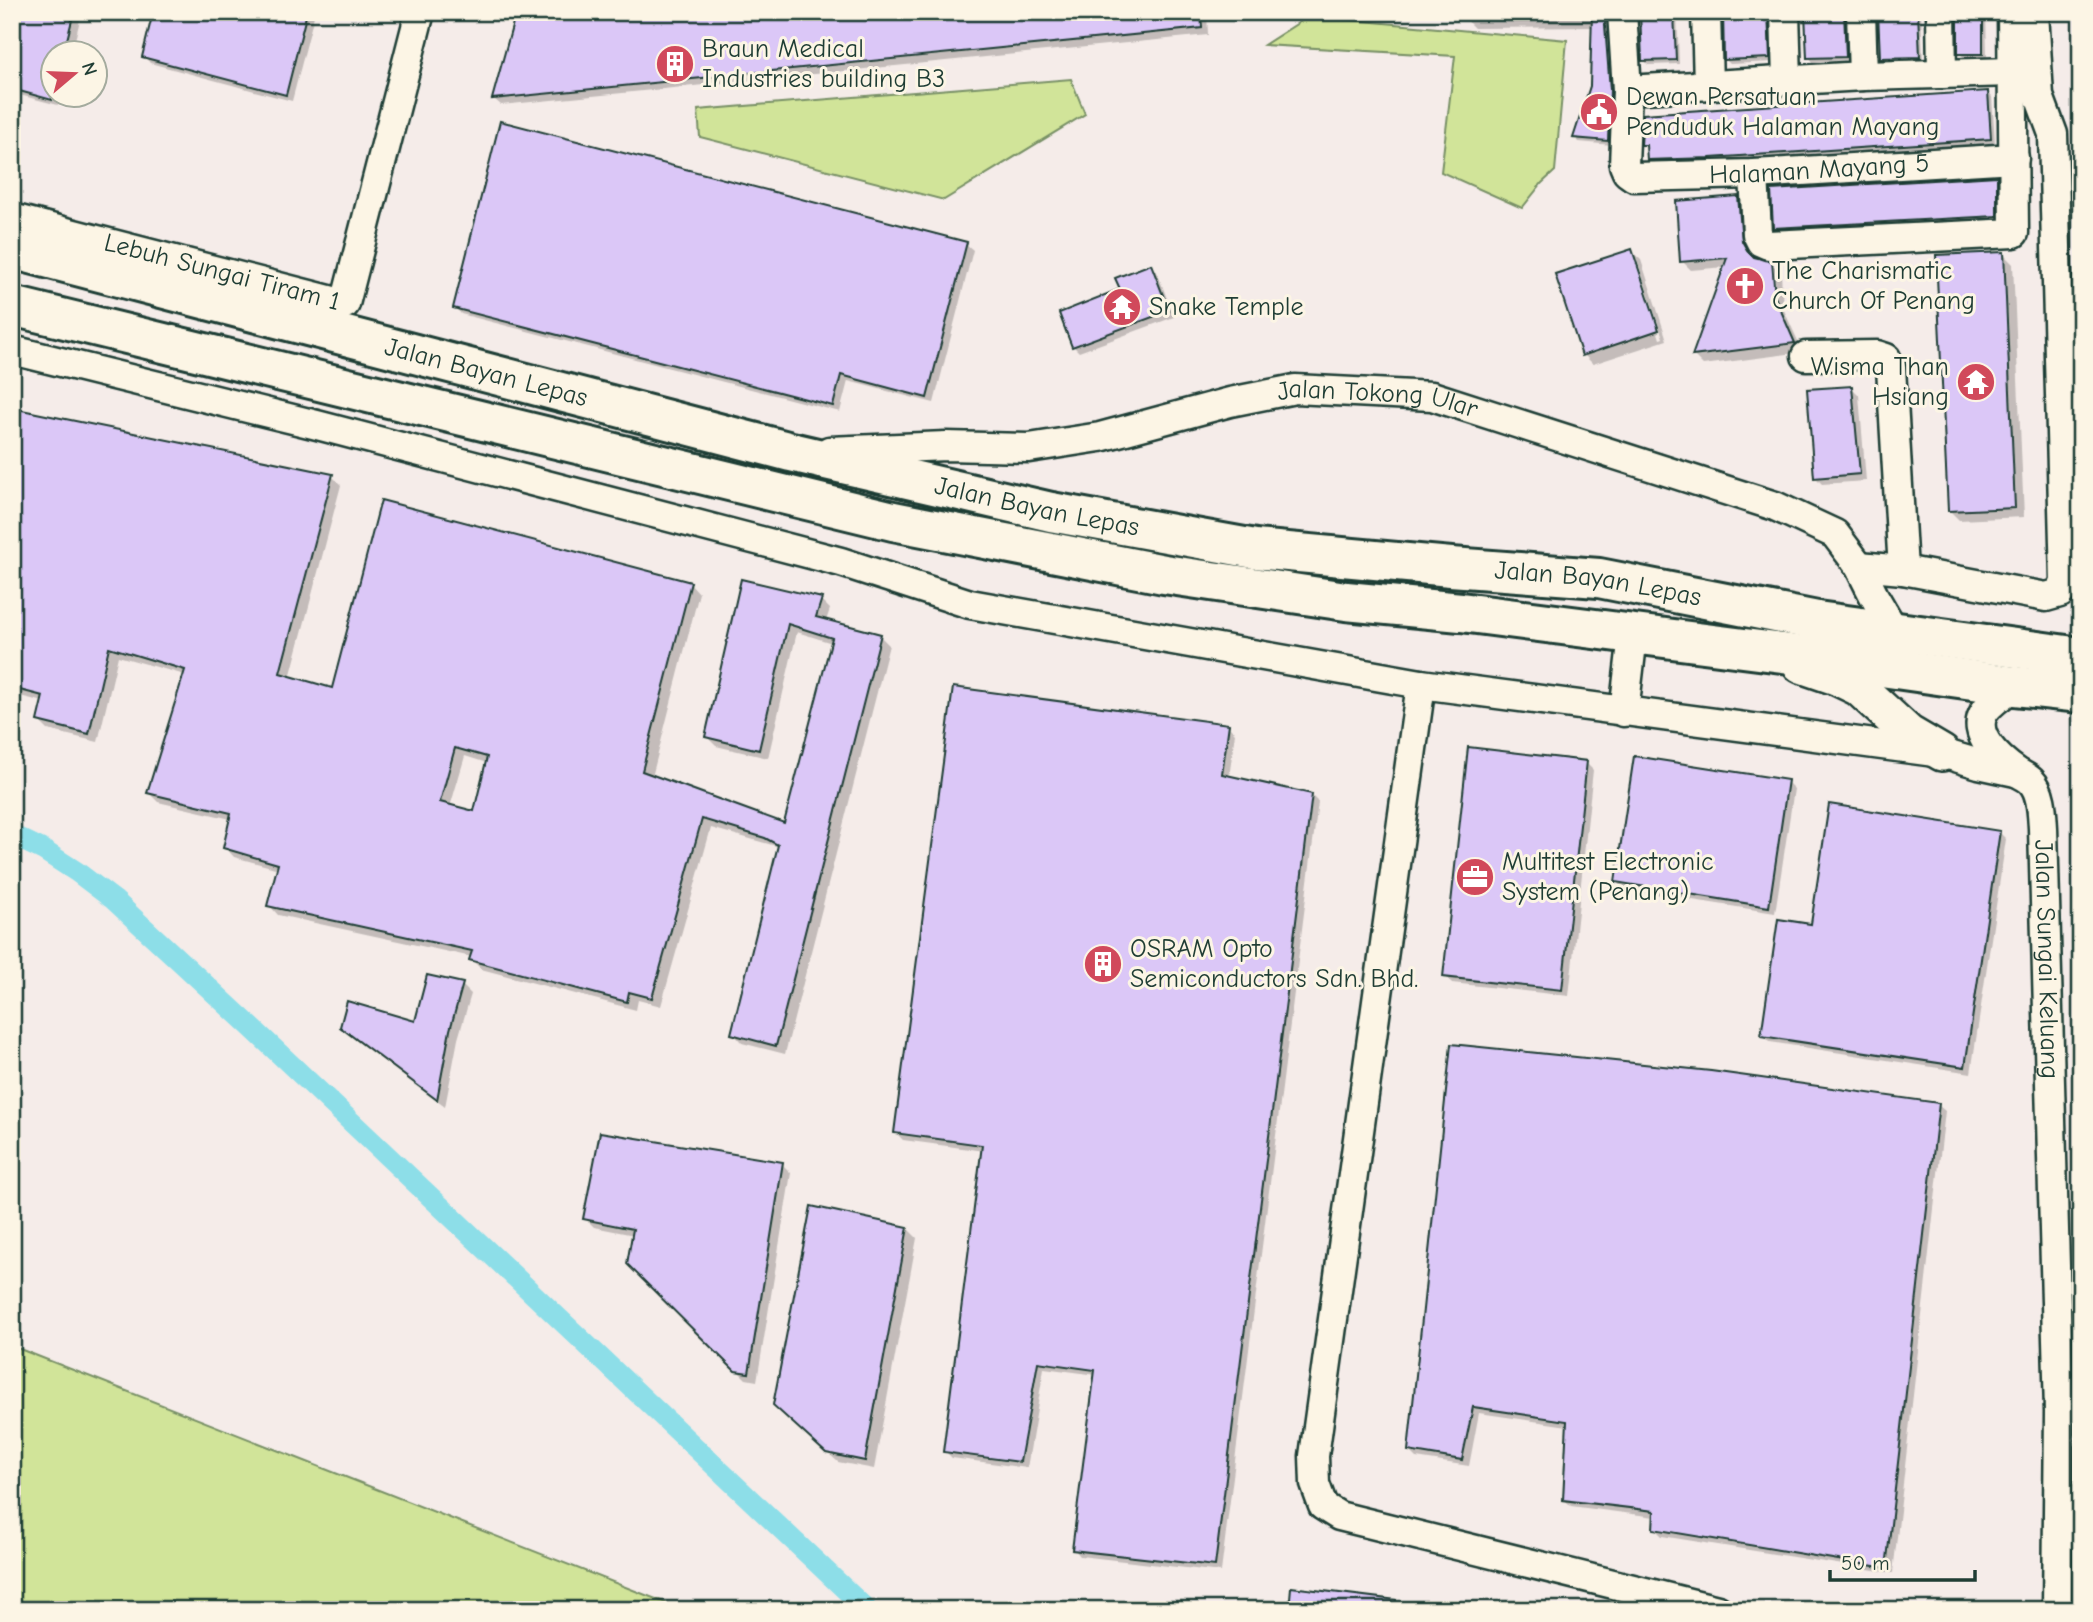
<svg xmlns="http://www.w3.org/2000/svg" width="2093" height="1622" font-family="'Comic Neue',sans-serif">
  <rect width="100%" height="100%" fill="#f5ece9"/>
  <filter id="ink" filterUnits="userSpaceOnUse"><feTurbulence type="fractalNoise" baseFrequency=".0143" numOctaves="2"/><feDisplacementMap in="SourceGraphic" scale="14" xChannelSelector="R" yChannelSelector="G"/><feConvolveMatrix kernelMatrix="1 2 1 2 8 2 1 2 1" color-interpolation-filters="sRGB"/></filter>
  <g filter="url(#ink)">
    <g fill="#d1e499" stroke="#789066" stroke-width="2">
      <path d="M 1309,16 L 1567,40 L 1555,171 L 1542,183 L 1522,208 L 1441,172 L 1455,56 L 1264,45 Z"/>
      <path d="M 1071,79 L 1085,114 L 944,200 L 700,137 L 698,110 Z"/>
      <path d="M 12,1346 L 684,1610 L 12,1610 Z"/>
    </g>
    <g fill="#0003" fill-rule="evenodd">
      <path d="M 12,12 L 82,12 L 72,52 L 52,52 L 52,94 L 60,94 L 58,105 L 12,93 Z"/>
      <path d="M 155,12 L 315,12 L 292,101 L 150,63 L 144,56 Z"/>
      <path d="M 517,12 L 1207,12 L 1208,35 L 501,105 L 494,99 Z"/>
      <path d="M 1467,12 L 1607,12 L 1614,96 L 1612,145 L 1579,142 L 1575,137 L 1592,86 L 1593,27 L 1474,28 L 1469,23 Z"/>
      <path d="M 1642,12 L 1677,12 L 1679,64 L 1648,65 L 1644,60 Z"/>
      <path d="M 1724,12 L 1771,12 L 1773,62 L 1730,64 L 1726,60 Z"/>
      <path d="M 1807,12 L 1847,12 L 1849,60 L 1813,62 L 1809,57 Z"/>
      <path d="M 1880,12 L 1921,12 L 1923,61 L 1885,62 L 1881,57 Z"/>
      <path d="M 1959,12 L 1986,12 L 1987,57 L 1964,58 L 1960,53 Z"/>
      <path d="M 1988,92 L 1992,97 L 1995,143 L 1715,162 L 1653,164 L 1649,159 L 1648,148 L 1643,144 Z"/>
      <path d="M 1996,178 L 2000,182 L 2001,220 L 1779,232 L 1775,227 Z"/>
      <path d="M 1738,197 L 1747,207 L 1751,252 L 1754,259 L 1771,263 L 1781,273 L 1783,308 L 1803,352 L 1703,365 L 1694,356 L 1725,267 L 1691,270 L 1682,261 ZM 1771,268 L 1774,268 L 1777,305 L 1774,306 Z"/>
      <path d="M 966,244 L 973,250 L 934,403 L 848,381 L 840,412 L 461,314 L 455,307 Z"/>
      <path d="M 1631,251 L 1641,260 L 1667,340 L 1593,364 L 1584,355 ZM 1634,260 L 1637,260 L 1663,338 L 1660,339 Z"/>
      <path d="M 2003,254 L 2013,264 L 2024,517 L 1959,520 L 1950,511 Z"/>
      <path d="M 1151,266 L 1157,272 L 1174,317 L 1079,352 L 1073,346 L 1122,290 Z"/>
      <path d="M 1852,388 L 1859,395 L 1866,481 L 1822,484 L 1815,477 Z"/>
      <path d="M 12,410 L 332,476 L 341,485 L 290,678 L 334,690 L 690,583 L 699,593 L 652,777 L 785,825 L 832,643 L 797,632 L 768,758 L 716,746 L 707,737 L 742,581 L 821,600 L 830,609 L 826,621 L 880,636 L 889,645 L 785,1054 L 742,1043 L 733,1033 L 779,848 L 776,846 L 711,828 L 661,1006 L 638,1000 L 636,1010 L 481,969 L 471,959 L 472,957 L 278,915 L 269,905 L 279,869 L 234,857 L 225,847 L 231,819 L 158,802 L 149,793 L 185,675 L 118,656 L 98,742 L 48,730 L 39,721 L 44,702 L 12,694 ZM 465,756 L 487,763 L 475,813 L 450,807 Z"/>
      <path d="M 1228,726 L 1235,733 L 1229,778 L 1311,795 L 1318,802 L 1221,1572 L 1080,1556 L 1074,1549 L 1097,1375 L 1044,1368 L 1027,1468 L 952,1458 L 945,1451 L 984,1151 L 903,1140 L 896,1133 Z"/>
      <path d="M 1586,763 L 1593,770 L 1569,996 L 1452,983 L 1445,976 Z"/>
      <path d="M 1787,782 L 1794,789 L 1775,913 L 1623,889 L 1617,882 Z"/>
      <path d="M 1999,832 L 2006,839 L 1971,1073 L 1770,1042 L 1763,1035 L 1813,926 Z"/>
      <path d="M 462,985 L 471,994 L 458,1039 L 445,1107 L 351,1036 L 342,1027 L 417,1023 Z"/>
      <path d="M 1453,1046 L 1938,1105 L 1945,1111 L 1893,1573 L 1662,1536 L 1655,1529 L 1655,1517 L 1571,1506 L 1565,1500 L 1568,1426 L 1479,1413 L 1469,1466 L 1416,1458 L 1409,1451 Z"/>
      <path d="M 782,1164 L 791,1173 L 757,1381 L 746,1379 L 629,1264 L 634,1235 L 594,1227 L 585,1218 Z"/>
      <path d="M 907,1228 L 917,1238 L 874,1469 L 838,1462 L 785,1414 Z"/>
      <path d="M 1293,1589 L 1427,1605 L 1432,1610 L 1290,1610 Z"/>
    </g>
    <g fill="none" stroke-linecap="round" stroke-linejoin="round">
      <path stroke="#8ddee8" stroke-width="21" d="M 12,835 L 43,850 L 77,872 L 114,900 L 251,1027 L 867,1610"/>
    </g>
    <g fill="#dbc7f7" stroke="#1f3d34" stroke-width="2" fill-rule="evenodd">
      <path d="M 12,12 L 74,12 L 64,52 L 52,52 L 52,100 L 12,89 Z"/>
      <path d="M 153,12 L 307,12 L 286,95 L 142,57 Z"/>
      <path d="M 516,12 L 1201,12 L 1202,28 L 492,99 Z"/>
      <path d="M 1592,12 L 1604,12 L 1610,90 L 1608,141 L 1573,138 L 1590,86 Z"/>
      <path d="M 1640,12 L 1674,12 L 1676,60 L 1642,61 Z"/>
      <path d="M 1723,12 L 1768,12 L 1770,58 L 1724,60 Z"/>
      <path d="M 1805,12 L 1844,12 L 1846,57 L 1807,58 Z"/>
      <path d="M 1878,12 L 1918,12 L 1920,57 L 1880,58 Z"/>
      <rect x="1958" y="12" width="25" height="42"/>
      <path d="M 1988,91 L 1991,139 L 1710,158 L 1647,160 L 1646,145 L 1641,145 L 1643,114 Z"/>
      <path d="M 500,121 L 967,242 L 927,398 L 841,375 L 833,406 L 453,308 Z"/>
      <path d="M 1997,176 L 1997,216 L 1773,228 L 1771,190 Z"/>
      <path d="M 1738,196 L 1742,241 L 1747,250 L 1754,257 L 1772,261 L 1775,297 L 1795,343 L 1692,356 L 1727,258 L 1680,262 L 1676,201 Z"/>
      <path d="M 1632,249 L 1659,330 L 1582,356 L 1555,274 Z"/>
      <path d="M 2004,252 L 2015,508 L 1948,511 L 1936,255 Z"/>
      <path d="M 1151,264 L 1169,311 L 1072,347 L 1059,313 L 1120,289 L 1115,278 Z"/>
      <path d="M 1852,386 L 1860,474 L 1814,478 L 1807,389 Z"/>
      <path d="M 12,408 L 333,474 L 280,673 L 332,688 L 381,500 L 691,582 L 642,771 L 784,823 L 832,638 L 788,624 L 759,750 L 705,737 L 741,579 L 822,598 L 816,617 L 881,634 L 776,1046 L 731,1034 L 778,845 L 765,838 L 702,819 L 652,998 L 629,992 L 627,1002 L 469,960 L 472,951 L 267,906 L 278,864 L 223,848 L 231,813 L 147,793 L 185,670 L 109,647 L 89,734 L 37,721 L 43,696 L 12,688 ZM 455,748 L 487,757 L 474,811 L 440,802 Z"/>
      <path d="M 953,687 L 1229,724 L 1222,774 L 1312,794 L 1215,1566 L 1072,1550 L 1095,1370 L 1038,1362 L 1020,1462 L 943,1452 L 982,1145 L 894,1133 Z"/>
      <path d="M 1468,747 L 1587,761 L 1562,990 L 1443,977 Z"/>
      <path d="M 1634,756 L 1788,780 L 1769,907 L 1615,882 Z"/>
      <path d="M 1829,804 L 2000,831 L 1965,1067 L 1761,1036 L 1778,919 L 1811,924 Z"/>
      <path d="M 427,975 L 463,983 L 450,1030 L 437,1100 L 340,1027 L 347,1001 L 415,1021 Z"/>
      <path d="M 1451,1044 L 1711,1071 L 1939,1103 L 1886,1568 L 1653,1529 L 1654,1511 L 1563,1500 L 1567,1421 L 1473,1407 L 1462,1460 L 1408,1451 Z"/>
      <path d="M 600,1132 L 783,1162 L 749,1373 L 735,1371 L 627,1264 L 633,1229 L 583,1219 Z"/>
      <path d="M 811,1206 L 908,1227 L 865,1461 L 826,1453 L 773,1405 Z"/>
      <path d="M 1291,1587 L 1396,1600 L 1396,1610 L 1289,1610 Z"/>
    </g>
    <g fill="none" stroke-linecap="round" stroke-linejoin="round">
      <g stroke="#1f3d34" stroke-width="33">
        <g id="minor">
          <path id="s1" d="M 1622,12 L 1627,90 L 1624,165 L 1627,172 L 1634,177 L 1754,174 L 2014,158"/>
          <path d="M 1706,12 L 1708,85"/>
          <path d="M 1785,12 L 1787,80"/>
          <path d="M 1861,12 L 1863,76"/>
          <path d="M 1941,12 L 1942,74"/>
          <path d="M 1627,90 L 1863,76 L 2014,72"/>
          <path d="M 1754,174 L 1757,234 L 1761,242 L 1768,245 L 2014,233 L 2012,12"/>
          <path id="s2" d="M 12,218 L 345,304 L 420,12"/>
          <path d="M 12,350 L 317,425 L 841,562 L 970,604 L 1421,684 L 1942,753 L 1979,764 L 2016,772"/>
          <path d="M 1806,356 L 1877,355 L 1886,358 L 1891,368 L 1903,570"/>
          <path id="s3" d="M 829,451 L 946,446 L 1029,448 L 1100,437 L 1230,402 L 1295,389 L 1432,396 L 1775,506 L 1835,534 L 1859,566 L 1874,596 L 1895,632"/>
          <path d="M 1859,566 L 1903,570 L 2046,597 L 2060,593 L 2065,581 L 2053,134 L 2039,96 L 2034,12"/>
          <path d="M 1421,684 L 1314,1456 L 1315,1484 L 1323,1506 L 1339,1516 L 1718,1610"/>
          <path id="s4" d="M 2015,686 C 2005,693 1992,701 1985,711 C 1969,734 2000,760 2017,772 C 2021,775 2027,777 2031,781 C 2042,792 2042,813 2043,828 L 2059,1412 L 2057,1610"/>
          <path d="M 1624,712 L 1633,635"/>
        </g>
      </g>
      <g stroke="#1f3d34" stroke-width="40">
        <path id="major" d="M 1801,665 L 1836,677 L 1859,688 L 1908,733 L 1942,753"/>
      </g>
      <g stroke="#1f3d34" stroke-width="44">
        <g id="highway">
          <path id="s5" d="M 12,249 L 791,452 L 1051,512 L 1255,549 L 1451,567 L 1599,578 L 1817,621 L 2081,657"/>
          <path d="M 12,306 L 893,521 L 1164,574 L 1346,601 L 1461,612 L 1790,654 L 2015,686 L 2081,693"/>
        </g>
      </g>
      <use href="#minor" stroke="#fcf5e5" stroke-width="28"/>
      <use href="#major" stroke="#fcf5e5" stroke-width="35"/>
      <use href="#highway" stroke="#fcf5e5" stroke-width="38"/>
    </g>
  </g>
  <defs>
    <g id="building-disc" transform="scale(2.0125)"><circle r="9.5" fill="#d1495b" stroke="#fcf5e5"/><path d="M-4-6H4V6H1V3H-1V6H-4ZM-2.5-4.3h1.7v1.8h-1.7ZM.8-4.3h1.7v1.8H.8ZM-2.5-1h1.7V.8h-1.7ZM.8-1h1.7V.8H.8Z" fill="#fff"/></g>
    <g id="civic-disc" transform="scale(2.0125)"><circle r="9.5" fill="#d1495b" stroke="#fcf5e5"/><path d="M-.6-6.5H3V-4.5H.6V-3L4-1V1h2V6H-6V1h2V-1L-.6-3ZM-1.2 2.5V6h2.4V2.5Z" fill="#fff"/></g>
    <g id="church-disc" transform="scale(2.0125)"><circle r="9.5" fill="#d1495b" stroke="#fcf5e5"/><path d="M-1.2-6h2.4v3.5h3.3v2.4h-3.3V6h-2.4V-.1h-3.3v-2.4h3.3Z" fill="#fff"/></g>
    <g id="temple-disc" transform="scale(2.0125)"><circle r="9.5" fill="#d1495b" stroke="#fcf5e5"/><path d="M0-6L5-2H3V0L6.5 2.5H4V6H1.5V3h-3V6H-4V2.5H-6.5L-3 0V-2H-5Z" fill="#fff"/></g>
    <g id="office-disc" transform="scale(2.0125)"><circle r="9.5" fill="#d1495b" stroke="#fcf5e5"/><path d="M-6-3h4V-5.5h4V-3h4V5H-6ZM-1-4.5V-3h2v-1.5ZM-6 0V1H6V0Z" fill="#fff"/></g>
  </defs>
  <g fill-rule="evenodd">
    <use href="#building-disc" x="675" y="64"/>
    <use href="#civic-disc" x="1599" y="112"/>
    <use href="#church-disc" x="1745" y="286"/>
    <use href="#temple-disc" x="1122" y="307"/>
    <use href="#temple-disc" x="1976" y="382"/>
    <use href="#office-disc" x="1475" y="877"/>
    <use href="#building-disc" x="1103" y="964"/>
  </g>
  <g text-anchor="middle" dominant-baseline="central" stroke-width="6" stroke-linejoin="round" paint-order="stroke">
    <g font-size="26" fill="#1f3d34" stroke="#fcf5e5" text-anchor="start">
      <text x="702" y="49">Braun Medical<tspan x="702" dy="30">Industries building B3</tspan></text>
      <text x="1626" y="97">Dewan Persatuan<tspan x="1626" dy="30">Penduduk Halaman Mayang</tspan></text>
      <text x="1772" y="271">The Charismatic<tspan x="1772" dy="30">Church Of Penang</tspan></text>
      <text x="1149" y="307">Snake Temple</text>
      <text x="1949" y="367" text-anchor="end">Wisma Than<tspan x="1949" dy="30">Hsiang</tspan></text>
      <text x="1502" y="862">Multitest Electronic<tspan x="1502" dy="30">System (Penang)</tspan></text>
      <text x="1130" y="949">OSRAM Opto<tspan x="1130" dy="30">Semiconductors Sdn. Bhd.</tspan></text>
    </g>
    <g font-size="26" fill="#1f3d34" stroke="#fcf5e5">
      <text stroke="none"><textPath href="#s1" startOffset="355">Halaman Mayang 5</textPath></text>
      <text stroke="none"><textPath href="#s2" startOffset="217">Lebuh Sungai Tiram 1</textPath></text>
      <text stroke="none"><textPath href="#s5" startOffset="490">Jalan Bayan Lepas</textPath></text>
      <text stroke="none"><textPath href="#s3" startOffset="556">Jalan Tokong Ular</textPath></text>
      <text stroke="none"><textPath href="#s5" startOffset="1057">Jalan Bayan Lepas</textPath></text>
      <text stroke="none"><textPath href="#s5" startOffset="1624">Jalan Bayan Lepas</textPath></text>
      <text stroke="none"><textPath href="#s4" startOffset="313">Jalan Sungai Keluang</textPath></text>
    </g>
  </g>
  <rect width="2093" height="1622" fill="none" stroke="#fcf5e5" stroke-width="42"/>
  <rect x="21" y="21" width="2051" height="1580" fill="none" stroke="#1f3d34" stroke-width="2.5" filter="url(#ink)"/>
  <g transform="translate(74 74) rotate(71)"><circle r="33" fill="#fcf5e5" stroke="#a4ab9e" stroke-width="2"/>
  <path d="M0-5L12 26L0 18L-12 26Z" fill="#d1495b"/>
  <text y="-10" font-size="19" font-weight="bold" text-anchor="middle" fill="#1f3d34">N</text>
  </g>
  <path d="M1830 1570v10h145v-10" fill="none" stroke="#1f3d34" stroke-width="3.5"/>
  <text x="1841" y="1570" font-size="21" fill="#1f3d34" stroke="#fcf5e5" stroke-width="5" paint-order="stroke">50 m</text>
</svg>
